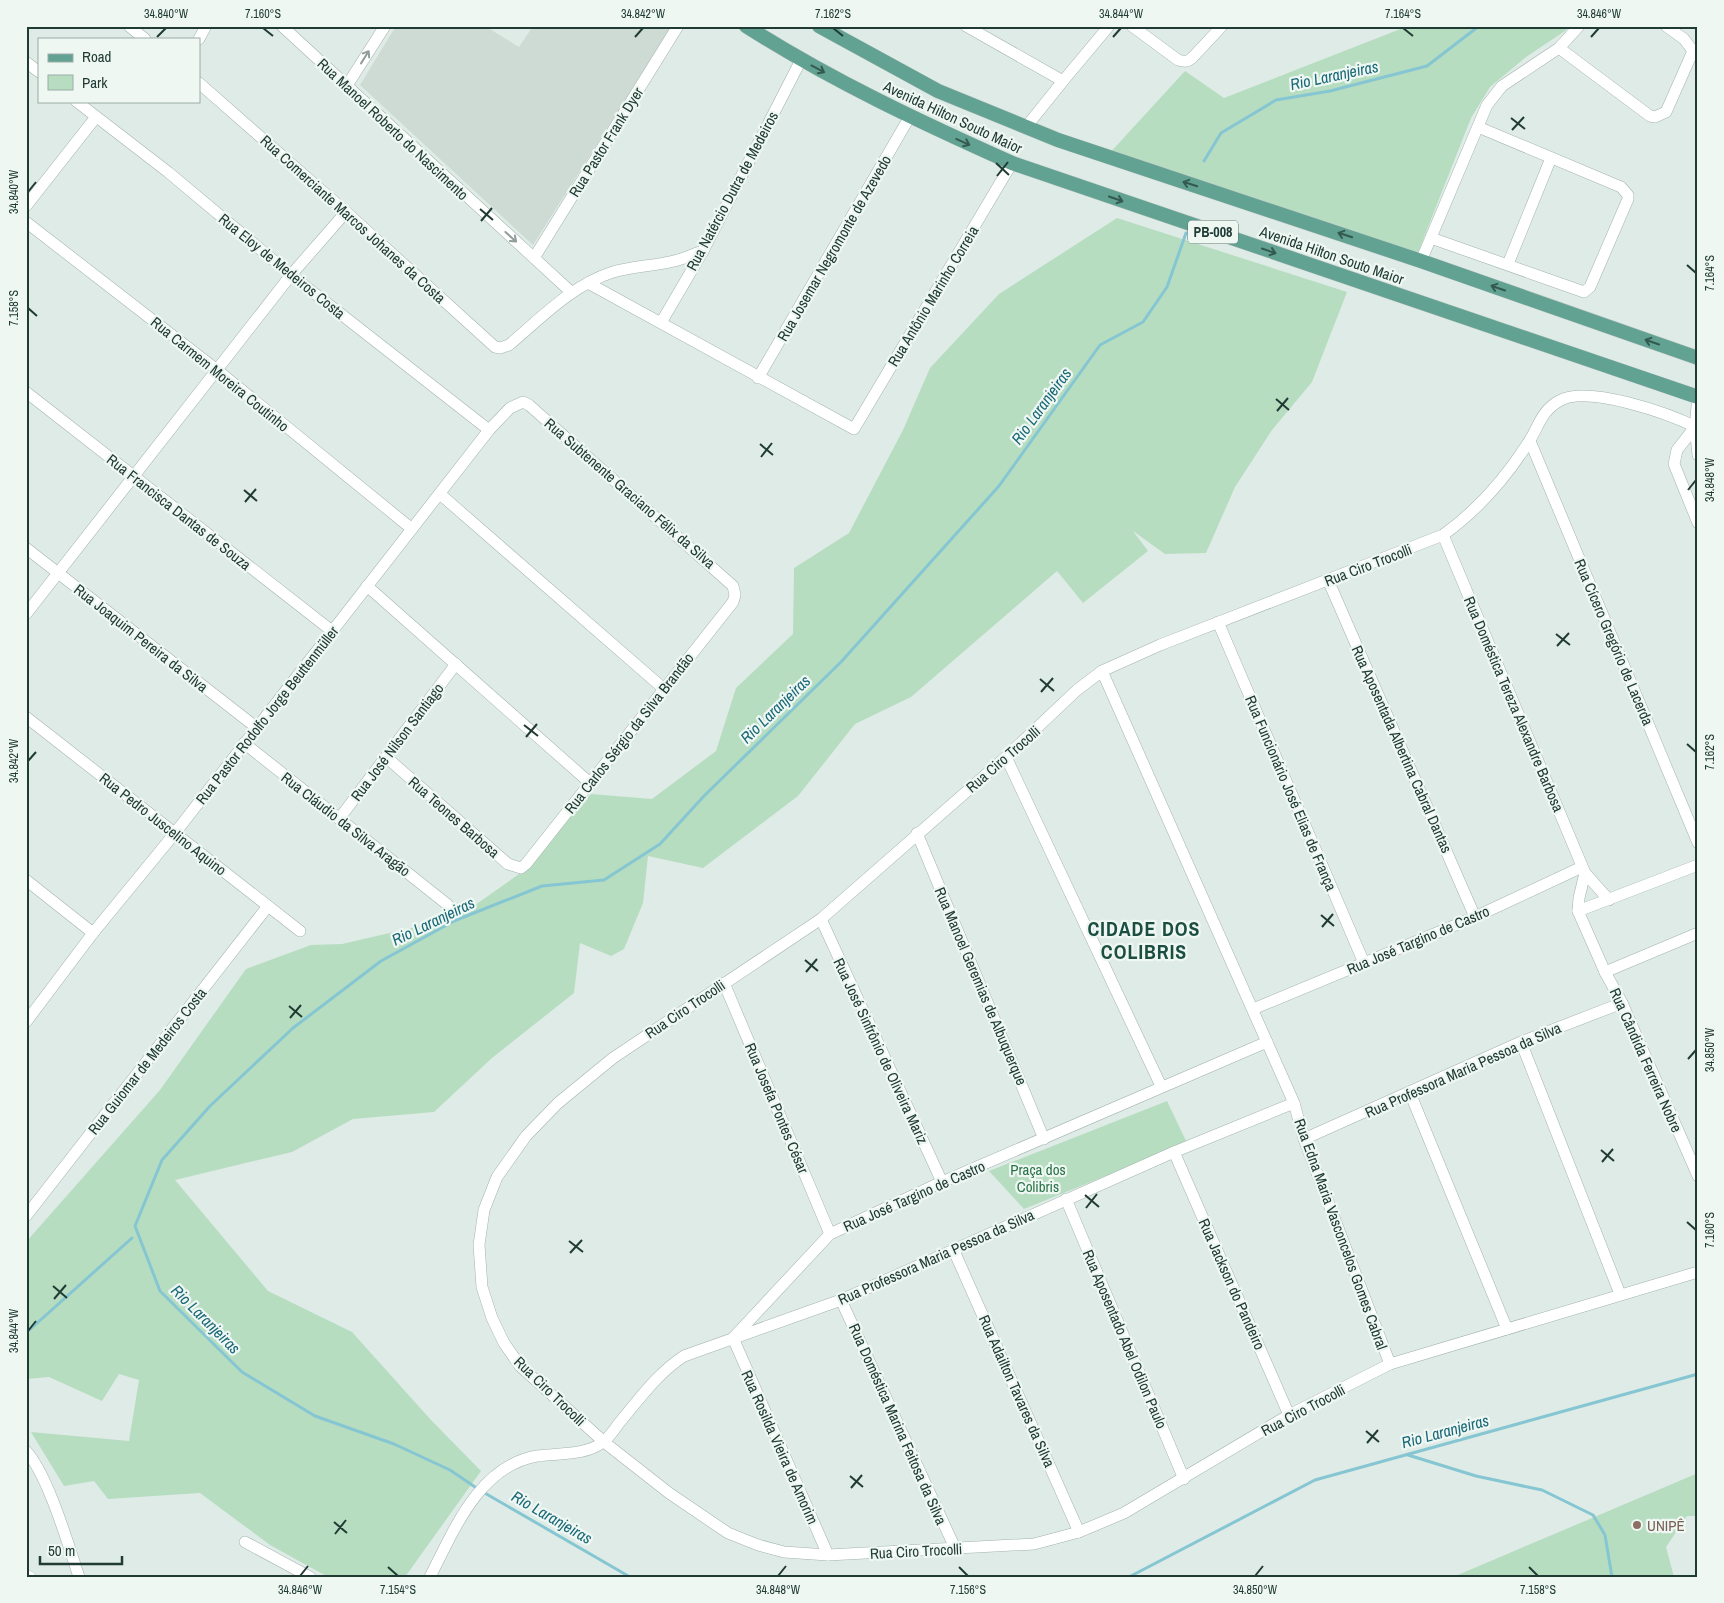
<svg xmlns="http://www.w3.org/2000/svg" width="1724" height="1603" font-family="'Archivo Narrow',sans-serif">
  <rect width="100%" height="100%" fill="#dfebe6"/>
  <path fill="#cddbd4" d="M 396,26 L 485,26 L 519,47 L 533,26 L 672,26 L 533,245 L 360,85 Z"/>
  <g fill="#b7ddc1">
    <path d="M 1408,26 L 1569,26 L 1565,31 L 1526,57 L 1490,87 L 1471,118 L 1417,255 L 1107,156 L 1185,71 L 1224,98 Z"/>
    <path d="M 1117,218 L 1347,292 L 1312,382 L 1272,430 L 1235,487 L 1206,553 L 1165,554 L 1133,531 L 1148,551 L 1083,603 L 1057,571 L 911,697 L 855,724 L 798,796 L 703,868 L 648,856 L 643,903 L 624,949 L 611,956 L 580,943 L 574,993 L 492,1058 L 434,1112 L 353,1119 L 292,1152 L 175,1180 L 268,1291 L 352,1332 L 431,1420 L 481,1471 L 405,1577 L 328,1577 L 270,1545 L 200,1493 L 108,1499 L 94,1481 L 64,1486 L 31,1432 L 129,1441 L 139,1380 L 119,1374 L 102,1401 L 49,1377 L 26,1379 L 26,1242 L 160,1090 L 246,969 L 311,945 L 342,944 L 433,923 L 468,910 L 522,872 L 591,794 L 652,799 L 716,751 L 736,688 L 793,634 L 794,568 L 849,533 L 903,430 L 930,368 L 999,294 Z"/>
    <path d="M 1167,1101 L 1187,1143 L 1024,1209 L 989,1171 Z"/>
    <path d="M 1698,1473 L 1698,1516 L 1687,1516 L 1666,1547 L 1674,1577 L 1453,1577 Z"/>
  </g>
  <g fill="none" stroke-linecap="round" stroke-linejoin="round">
    <g stroke="#85c6d2" stroke-width="3">
      <path d="M 1204,161 L 1221,133 L 1276,100 L 1330,91 L 1427,66 L 1479,26"/>
      <path d="M 26,1333 L 132,1238"/>
      <path d="M 1408,1455 L 1476,1476 L 1542,1490 L 1593,1515 L 1605,1535 L 1612,1577"/>
      <path d="M 478,1489 L 450,1470 L 394,1444 L 315,1416 L 242,1372 L 160,1291 L 135,1226 L 162,1160 L 210,1106 L 293,1028 L 381,961 L 454,921 L 542,886 L 604,880 L 660,844 L 704,796 L 841,662 L 999,486 L 1100,345 L 1143,322 L 1167,287 L 1186,233"/>
      <path d="M 483,1492 L 630,1577"/>
      <path d="M 1129,1577 L 1315,1480 L 1698,1374"/>
    </g>
    <g stroke="#a2b3ad" stroke-width="12">
      <g id="minor">
        <path d="M 129,26 L 145,39"/>
        <path d="M 282,26 L 571,292"/>
        <path d="M 966,26 L 1063,81 L 1109,26"/>
        <path d="M 1132,26 L 1178,60 C 1185,62 1188,62 1193,57 L 1222,26"/>
        <path d="M 199,39 L 206,26"/>
        <path d="M 1559,48 L 1650,116 L 1655,117 L 1666,112 L 1693,51 L 1684,39 L 1666,26"/>
        <path d="M 26,62 L 39,72"/>
        <path d="M 199,83 L 346,212 L 495,347 L 500,348 L 509,345 C 541,318 572,285 613,272 C 633,266 654,266 674,261 C 684,259 693,254 703,251"/>
        <path d="M 346,87 L 385,26"/>
        <path d="M 76,101 L 168,172 L 291,275 L 489,430"/>
        <path d="M 1026,127 L 1063,81"/>
        <path d="M 26,206 L 96,117"/>
        <path d="M 26,222 L 217,370 L 412,529"/>
        <path d="M 1431,238 L 1584,292 L 1590,287 L 1628,199 L 1628,195 L 1621,187 L 1478,127"/>
        <path d="M 534,258 L 678,26"/>
        <path d="M 1421,261 L 1487,105 L 1502,86 L 1559,48 L 1579,26"/>
        <path d="M 1508,264 L 1551,158"/>
        <path d="M 588,283 L 854,429 L 1012,163"/>
        <path d="M 662,321 L 703,251 L 801,60"/>
        <path d="M 758,378 L 909,118"/>
        <path d="M 26,392 L 332,631"/>
        <path d="M 1698,396 L 1695,427 L 1677,450 L 1674,464 L 1698,523"/>
        <path d="M 1695,427 L 1698,455"/>
        <path d="M 1698,428 C 1670,414 1587,384 1559,401 C 1540,412 1539,427 1528,443 C 1505,479 1478,510 1443,535 L 1160,645 L 1102,671 L 1077,690 L 1006,757 L 821,919 L 613,1058 L 558,1103 L 526,1136 L 497,1177 L 484,1210 L 479,1245 L 482,1287 L 492,1318 L 504,1343 L 520,1366 L 604,1442 L 669,1493 L 728,1533 L 758,1545 L 784,1552 L 828,1555 L 1034,1544 L 1079,1532 L 1124,1513 L 1289,1415 L 1390,1364 L 1698,1272"/>
        <path d="M 1530,441 L 1698,843"/>
        <path d="M 440,494 L 664,689"/>
        <path d="M 1443,535 L 1585,873 L 1609,900"/>
        <path d="M 26,548 L 257,728"/>
        <path d="M 1328,580 L 1475,917"/>
        <path d="M 367,586 L 590,783"/>
        <path d="M 26,614 L 291,275 L 346,212"/>
        <path d="M 1218,622 L 1364,963"/>
        <path d="M 1102,671 L 1294,1103 L 1304,1139 L 1390,1364"/>
        <path d="M 26,717 L 300,931"/>
        <path d="M 244,743 L 448,905"/>
        <path d="M 1006,757 L 1161,1086"/>
        <path d="M 339,819 L 456,664"/>
        <path d="M 917,833 L 1044,1139"/>
        <path d="M 1585,873 L 1579,898 L 1578,911 L 1605,972 L 1622,1003 L 1698,1176"/>
        <path d="M 26,880 L 93,933"/>
        <path d="M 1578,911 L 1698,865"/>
        <path d="M 821,919 L 942,1182"/>
        <path d="M 1605,972 L 1698,933"/>
        <path d="M 724,983 L 830,1234"/>
        <path d="M 1253,1009 L 1475,917 L 1582,867"/>
        <path d="M 26,1022 L 93,933 L 175,833 L 489,430 L 510,408 L 523,402 L 529,405 L 733,586 L 735,595 L 733,602 L 526,864 L 521,868 L 508,864 L 386,757"/>
        <path d="M 1521,1042 L 1620,1294"/>
        <path d="M 1410,1093 L 1507,1329"/>
        <path d="M 1304,1139 L 1521,1042 L 1622,1003"/>
        <path d="M 1174,1152 L 1289,1415"/>
        <path d="M 1066,1199 L 1184,1479"/>
        <path d="M 26,1216 L 268,906"/>
        <path d="M 954,1251 L 1079,1532"/>
        <path d="M 841,1300 L 955,1548"/>
        <path d="M 26,1451 C 48,1475 68,1544 79,1577"/>
        <path d="M 245,1542 L 310,1577"/>
        <path d="M 828,1555 L 733,1338 L 830,1234 L 942,1182 L 1267,1042"/>
        <path d="M 26,1575 L 30,1577"/>
        <path d="M 430,1577 C 454,1530 479,1466 537,1456 C 558,1453 585,1456 603,1442 C 610,1437 615,1428 620,1422 C 640,1398 658,1373 684,1356 L 841,1300 L 1174,1152 L 1294,1103"/>
      </g>
    </g>
    <g stroke="#c1c8c6" stroke-width="15">
      <g id="major">
        <path d="M 746,26 C 831,80 920,122 1012,163 L 1698,397"/>
        <path d="M 819,26 L 938,91 L 1058,140 L 1421,261 L 1698,358"/>
      </g>
    </g>
    <use href="#minor" stroke="#fff" stroke-width="11"/>
    <use href="#major" stroke="#62a292" stroke-width="14"/>
  </g>
  <defs><path id="oneway-shaft" d="M-6 0H5M1.5-3L5.5 0L1.5 3" fill="none" stroke-width="1.6" stroke-linecap="round" stroke-linejoin="round" transform="scale(1.25)"/></defs>
  <g stroke="#909d9a">
    <use href="#oneway-shaft" transform="translate(365 57) rotate(-58)"/>
    <use href="#oneway-shaft" transform="translate(511 237) rotate(42)"/>
  </g>
  <g stroke="#345a50">
    <use href="#oneway-shaft" transform="translate(818 69) rotate(28)"/>
    <use href="#oneway-shaft" transform="translate(963 142) rotate(24)"/>
    <use href="#oneway-shaft" transform="translate(1190 184) rotate(-162)"/>
    <use href="#oneway-shaft" transform="translate(1116 199) rotate(19)"/>
    <use href="#oneway-shaft" transform="translate(1345 235) rotate(-162)"/>
    <use href="#oneway-shaft" transform="translate(1269 251) rotate(19)"/>
    <use href="#oneway-shaft" transform="translate(1498 288) rotate(-161)"/>
    <use href="#oneway-shaft" transform="translate(1652 342) rotate(-161)"/>
  </g>
  <path fill="none" stroke="#203b34" stroke-width="2" d="M 263,28 L 273,36M 833,28 L 843,36M 1403,28 L 1413,36M 157,37 L 166,28M 635,37 L 643,28M 1113,37 L 1121,28M 1591,37 L 1599,28M 1511,118 L 1525,129M 1512,130 L 1524,117M 996,163 L 1009,175M 997,176 L 1008,162M 28,192 L 36,182M 480,209 L 493,220M 481,221 L 492,208M 1687,265 L 1696,273M 28,308 L 37,316M 1276,399 L 1289,410M 1277,411 L 1288,398M 760,444 L 773,455M 761,457 L 772,443M 244,490 L 257,501M 1688,490 L 1696,480M 245,502 L 256,489M 1556,634 L 1570,645M 1557,646 L 1569,633M 1040,679 L 1054,691M 1041,692 L 1053,678M 524,725 L 538,736M 526,737 L 537,724M 1687,744 L 1696,752M 28,761 L 36,752M 1321,915 L 1334,926M 1322,927 L 1333,914M 805,960 L 818,971M 806,972 L 817,959M 289,1006 L 302,1017M 290,1018 L 301,1005M 1688,1059 L 1696,1050M 1601,1150 L 1614,1161M 1602,1162 L 1613,1149M 1085,1195 L 1099,1207M 1086,1208 L 1097,1194M 1687,1222 L 1696,1230M 569,1241 L 583,1252M 570,1253 L 582,1240M 53,1286 L 67,1298M 54,1299 L 66,1285M 28,1331 L 36,1321M 1366,1431 L 1379,1442M 1367,1443 L 1378,1430M 850,1476 L 863,1487M 851,1488 L 862,1475M 334,1522 L 347,1533M 335,1534 L 346,1520M 388,1567 L 398,1576M 959,1567 L 968,1576M 1529,1567 L 1538,1576M 300,1576 L 308,1566M 778,1576 L 786,1566M 1255,1576 L 1263,1566"/>
  <circle fill="#8d6e63" stroke="#eff7f3" stroke-width="2" cx="1637" cy="1525" r="5"/>
  <g text-anchor="middle" dominant-baseline="central" stroke-width="4.5" stroke-linejoin="round" paint-order="stroke">
    <rect fill="#eff7f3" stroke="#5e736d" stroke-width="1" x="1188" y="220.5" width="50" height="23" rx="4"/>
    <g font-size="14" font-weight="bold" fill="#203b34">
      <text x="1213" y="232">PB-008</text>
    </g>
    <g font-size="15" fill="#203b34" stroke="#eff7f3">
      <text transform="translate(953 117) rotate(25)">Avenida Hilton Souto Maior</text>
      <text transform="translate(393 129) rotate(43)">Rua Manoel Roberto do Nascimento</text>
      <text transform="translate(606 142) rotate(-58)">Rua Pastor Frank Dyer</text>
      <text transform="translate(732 191) rotate(-62)">Rua Natércio Dutra de Medeiros</text>
      <text transform="translate(353 219) rotate(42)">Rua Comerciante Marcos Johanes da Costa</text>
      <text transform="translate(834 248) rotate(-60)">Rua Josemar Negromonte de Azevedo</text>
      <text transform="translate(1332 255) rotate(19)">Avenida Hilton Souto Maior</text>
      <text transform="translate(282 266) rotate(39)">Rua Eloy de Medeiros Costa</text>
      <text transform="translate(933 296) rotate(-59)">Rua Antônio Marinho Correia</text>
      <text transform="translate(220 374) rotate(39)">Rua Carmem Moreira Coutinho</text>
      <text transform="translate(630 493) rotate(41)">Rua Subtenente Graciano Félix da Silva</text>
      <text transform="translate(179 512) rotate(38)">Rua Francisca Dantas de Souza</text>
      <text transform="translate(1368 565) rotate(-21)">Rua Ciro Trocolli</text>
      <text transform="translate(141 638) rotate(38)">Rua Joaquim Pereira da Silva</text>
      <text transform="translate(1614 642) rotate(67)">Rua Cícero Gregório de Lacerda</text>
      <text transform="translate(1514 704) rotate(67)">Rua Doméstica Tereza Alexandre Barbosa</text>
      <text transform="translate(267 715) rotate(-52)">Rua Pastor Rodolfo Jorge Beuttenmüller</text>
      <text transform="translate(629 733) rotate(-52)">Rua Carlos Sérgio da Silva Brandão</text>
      <text transform="translate(397 742) rotate(-53)">Rua José Nilson Santiago</text>
      <text transform="translate(1402 749) rotate(66)">Rua Aposentada Albertina Cabral Dantas</text>
      <text transform="translate(1003 759) rotate(-41)">Rua Ciro Trocolli</text>
      <text transform="translate(1291 793) rotate(67)">Rua Funcionário José Elias de França</text>
      <text transform="translate(454 817) rotate(41)">Rua Teones Barbosa</text>
      <text transform="translate(163 824) rotate(38)">Rua Pedro Juscelino Aquino</text>
      <text transform="translate(346 824) rotate(38)">Rua Cláudio da Silva Aragão</text>
      <text transform="translate(1418 940) rotate(-23)">Rua José Targino de Castro</text>
      <text transform="translate(981 986) rotate(67)">Rua Manoel Geremias de Albuquerque</text>
      <text transform="translate(685 1009) rotate(-34)">Rua Ciro Trocolli</text>
      <text transform="translate(881 1051) rotate(65)">Rua José Sinfrônio de Oliveira Mariz</text>
      <text transform="translate(1646 1060) rotate(66)">Rua Cândida Ferreira Nobre</text>
      <text transform="translate(147 1061) rotate(-52)">Rua Guiomar de Medeiros Costa</text>
      <text transform="translate(1463 1070) rotate(-24)">Rua Professora Maria Pessoa da Silva</text>
      <text transform="translate(777 1108) rotate(67)">Rua Josefa Pontes César</text>
      <text transform="translate(914 1196) rotate(-24)">Rua José Targino de Castro</text>
      <text transform="translate(1341 1234) rotate(70)">Rua Edna Maria Vasconcelos Gomes Cabral</text>
      <text transform="translate(936 1257) rotate(-24)">Rua Professora Maria Pessoa da Silva</text>
      <text transform="translate(1232 1284) rotate(66)">Rua Jackson do Pandeiro</text>
      <text transform="translate(1125 1339) rotate(67)">Rua Aposentado Abel Odilon Paulo</text>
      <text transform="translate(550 1391) rotate(44)">Rua Ciro Trocolli</text>
      <text transform="translate(1017 1391) rotate(66)">Rua Adailton Tavares da Silva</text>
      <text transform="translate(1303 1410) rotate(-28)">Rua Ciro Trocolli</text>
      <text transform="translate(898 1424) rotate(66)">Rua Doméstica Marina Feitosa da Silva</text>
      <text transform="translate(780 1447) rotate(66)">Rua Rosilda Vieira de Amorim</text>
      <text transform="translate(916 1551) rotate(-3)">Rua Ciro Trocolli</text>
    </g>
    <g font-size="15" fill="#297346" stroke="#eff7f3">
      <text x="1038" y="1169">Praça dos<tspan x="1038" dy="17">Colibris</tspan></text>
    </g>
    <g font-size="15" fill="#785e54" stroke="#eff7f3" text-anchor="start">
      <text x="1647" y="1525">UNIPÊ</text>
    </g>
    <g font-size="16" font-style="italic" fill="#196878" stroke="#eff7f3">
      <text transform="translate(1334 75) rotate(-12)">Rio Laranjeiras</text>
      <text transform="translate(1041 406) rotate(-54)">Rio Laranjeiras</text>
      <text transform="translate(775 709) rotate(-44)">Rio Laranjeiras</text>
      <text transform="translate(433 921) rotate(-26)">Rio Laranjeiras</text>
      <text transform="translate(206 1319) rotate(45)">Rio Laranjeiras</text>
      <text transform="translate(1445 1431) rotate(-15)">Rio Laranjeiras</text>
      <text transform="translate(552 1517) rotate(30)">Rio Laranjeiras</text>
    </g>
    <g font-size="20" font-weight="bold" letter-spacing="1" fill="#1b4d41" stroke="#eff7f3">
      <text x="1144" y="928">CIDADE DOS<tspan x="1144" dy="23">COLIBRIS</tspan></text>
    </g>
  </g>
  <rect width="1724" height="1603" fill="none" stroke="#eff7f3" stroke-width="55"/>
  <rect x="38" y="38" width="162" height="65" fill="#eff7f3" stroke="#9caca7"/>
  <rect x="48" y="54" width="25" height="8" fill="#62a292" stroke="#9caca7"/>
  <text x="82" y="62" font-size="15" fill="#203b34">Road</text>
  <rect x="48" y="75" width="25" height="15" fill="#b7ddc1" stroke="#9caca7"/>
  <text x="82" y="88" font-size="15" fill="#203b34">Park</text>
  <path d="M40 1556v8h82v-8" fill="none" stroke="#203b34" stroke-width="2.5"/>
  <text x="48" y="1556" font-size="15" fill="#203b34" stroke="#eff7f3" stroke-width="4" paint-order="stroke">50 m</text>
  <rect x="28" y="28" width="1668" height="1548" fill="none" stroke="#203b34" stroke-width="2"/>
  <g font-size="12" text-anchor="middle" fill="#203b34">
    <text x="166" y="18">34.840°W</text>
    <text x="263" y="18">7.160°S</text>
    <text x="643" y="18">34.842°W</text>
    <text x="833" y="18">7.162°S</text>
    <text x="1121" y="18">34.844°W</text>
    <text x="1403" y="18">7.164°S</text>
    <text x="1599" y="18">34.846°W</text>
    <text transform="translate(14 192) rotate(-90)" y="4">34.840°W</text>
    <text transform="translate(1710 273) rotate(-90)" y="4">7.164°S</text>
    <text transform="translate(14 308) rotate(-90)" y="4">7.158°S</text>
    <text transform="translate(1710 480) rotate(-90)" y="4">34.848°W</text>
    <text transform="translate(1710 752) rotate(-90)" y="4">7.162°S</text>
    <text transform="translate(14 761) rotate(-90)" y="4">34.842°W</text>
    <text transform="translate(1710 1050) rotate(-90)" y="4">34.850°W</text>
    <text transform="translate(1710 1230) rotate(-90)" y="4">7.160°S</text>
    <text transform="translate(14 1331) rotate(-90)" y="4">34.844°W</text>
    <text x="300" y="1594">34.846°W</text>
    <text x="398" y="1594">7.154°S</text>
    <text x="778" y="1594">34.848°W</text>
    <text x="968" y="1594">7.156°S</text>
    <text x="1255" y="1594">34.850°W</text>
    <text x="1538" y="1594">7.158°S</text>
  </g>
</svg>
